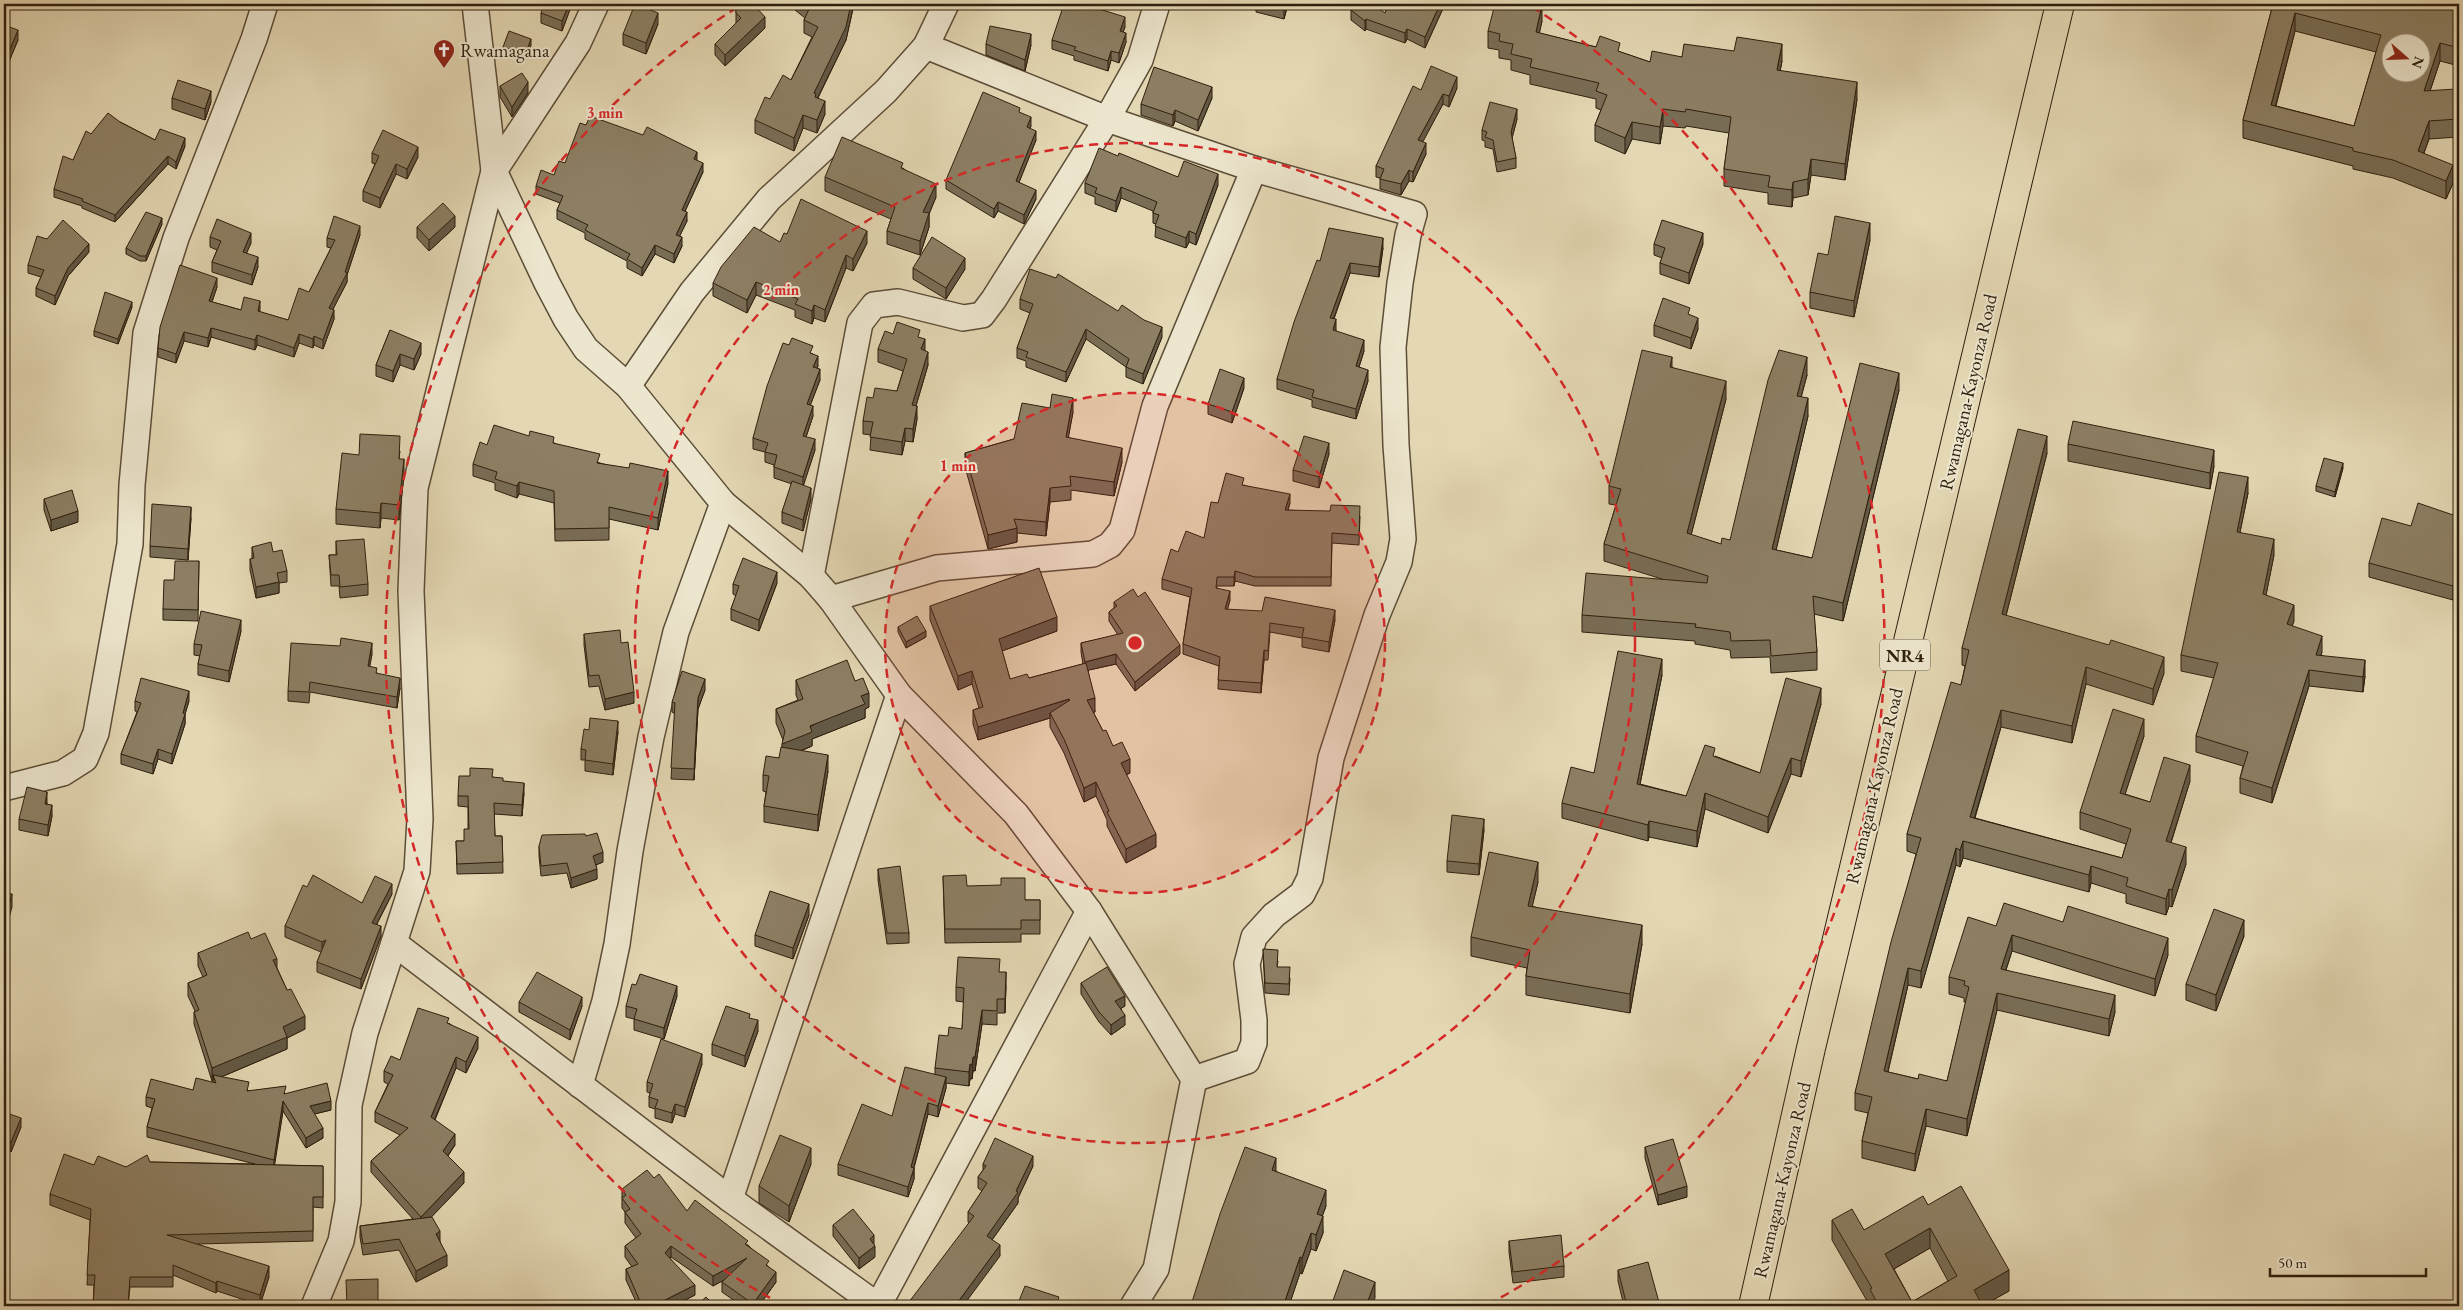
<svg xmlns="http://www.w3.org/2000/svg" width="2463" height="1310" font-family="'EB Garamond',serif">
  <rect width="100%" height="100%" fill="#e4d8b4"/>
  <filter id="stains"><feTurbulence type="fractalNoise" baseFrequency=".004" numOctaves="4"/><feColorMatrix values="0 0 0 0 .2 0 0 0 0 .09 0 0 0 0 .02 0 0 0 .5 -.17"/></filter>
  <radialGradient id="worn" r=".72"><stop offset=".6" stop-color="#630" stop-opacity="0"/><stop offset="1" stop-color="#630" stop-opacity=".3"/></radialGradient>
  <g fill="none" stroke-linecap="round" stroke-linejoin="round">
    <g stroke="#5c4d37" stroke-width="28">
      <g id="street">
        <path d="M 475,4 L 494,171 L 547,283 L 566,319 L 586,349 L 628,386 L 723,503 L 811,576 L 831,599 L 899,695 L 1016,814 L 1089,911 L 1194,1079 L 1156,1269 L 1133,1306"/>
        <path d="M 926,46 L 1107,119 L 1254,169 L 1414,214 L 1408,235 L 1400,283 L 1393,347 L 1396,445 L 1403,539 L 1399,562 L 1377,615 L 1331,758 L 1310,878 L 1302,894 L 1274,915 L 1254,937 L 1247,964 L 1254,1020 L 1254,1043 L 1247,1061 L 1194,1079"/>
        <path d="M 628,386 L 692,292 L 769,199 L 886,91 L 926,46 L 946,4"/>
        <path d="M 811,576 L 860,323 L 874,305 L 898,302 L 963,318 L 982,315 L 994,299 L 1107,119 L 1140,60 L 1157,4"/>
        <path d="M 831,599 L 937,568 L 1093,554 L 1110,545 L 1122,530 L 1155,406 L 1254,169"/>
        <path d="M 4,788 L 63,773 L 85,759 L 96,733 L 130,544 L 132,485 L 146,333 L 176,238 L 254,39 L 265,4"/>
        <path d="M 394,943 L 730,1199 L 878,1306"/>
        <path d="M 580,1085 L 605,1001 L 617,944 L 630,851 L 651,737 L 676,632 L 723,503"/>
        <path d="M 730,1199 L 899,695"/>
        <path d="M 314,1306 L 341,1241 L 348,1202 L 349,1105 L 365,1033 L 417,871 L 420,819 L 411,591 L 415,488 L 494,171 L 578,43 L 596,4"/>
        <path d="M 878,1306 L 1089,911"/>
      </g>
    </g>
    <g stroke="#2f1f0d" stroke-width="30">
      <path id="highway" d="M 1753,1306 L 1811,1048 L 2060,4"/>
    </g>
    <use href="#street" stroke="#ede6ce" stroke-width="25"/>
    <use href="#highway" stroke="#e4d8b4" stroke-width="28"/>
  </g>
  <g fill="#796d56" stroke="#2f1f0d" fill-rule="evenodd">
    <path d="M 572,4 L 562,31 L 541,23 L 541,13 Z"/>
    <path d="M 795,4 L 854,4 L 846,40 L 818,98 L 825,114 L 817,133 L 803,128 L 794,151 L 755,133 L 755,120 L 770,99 L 791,80 L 812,37 L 804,33 L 804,20 L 805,18 L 795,10 Z"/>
    <path d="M 1240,4 L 1288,4 L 1284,19 L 1256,12 L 1256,8 Z"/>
    <path d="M 1389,4 L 1445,4 L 1425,48 L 1407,39 L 1405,43 L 1366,29 L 1365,31 L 1351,20 L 1351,10 L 1385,13 Z"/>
    <path d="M 2273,4 L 2380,9 L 2459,4 L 2459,66 L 2440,61 L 2430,91 L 2458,119 L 2458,137 L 2429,139 L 2424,153 L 2453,183 L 2446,199 L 2393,178 L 2353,169 L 2353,166 L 2243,138 L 2243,120 ZM 2295,31 L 2376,52 L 2354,126 L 2276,106 Z"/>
    <path d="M 736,6 L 765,28 L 725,66 L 715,55 L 715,44 L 736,23 Z"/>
    <path d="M 1542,21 L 1539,33 L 1596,47 L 1620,52 L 1650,62 L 1682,57 L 1782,61 L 1780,71 L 1857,99 L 1845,180 L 1811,175 L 1808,195 L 1793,198 L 1792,207 L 1768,204 L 1768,193 L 1724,186 L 1724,169 L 1729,133 L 1686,126 L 1685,128 L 1663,126 L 1660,144 L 1632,139 L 1625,154 L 1595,141 L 1595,125 L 1601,110 L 1596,108 L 1596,99 L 1530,84 L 1530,75 L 1511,70 L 1511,60 L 1499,58 L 1499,50 L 1488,48 L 1488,31 Z"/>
    <path d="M 658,24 L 646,54 L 623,45 L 623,34 Z"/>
    <path d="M 4,25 L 18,40 L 5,71 L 4,70 Z"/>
    <path d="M 1125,27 L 1123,32 L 1126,42 L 1119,63 L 1111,60 L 1108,71 L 1074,60 L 1074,56 L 1052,49 L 1052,40 Z"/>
    <path d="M 986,44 L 1031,45 L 1025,71 L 986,55 Z"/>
    <path d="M 531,45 L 525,61 L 503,53 L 503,47 Z"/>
    <path d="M 500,86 L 528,93 L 512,117 L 500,97 Z"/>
    <path d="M 1457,88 L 1449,107 L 1443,104 L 1422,142 L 1426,154 L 1413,182 L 1409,181 L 1401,195 L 1380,189 L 1380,178 L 1376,177 L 1376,166 L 1421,90 Z"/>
    <path d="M 172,98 L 211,102 L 205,120 L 172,109 Z"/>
    <path d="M 1212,98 L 1198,131 L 1175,121 L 1173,126 L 1141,115 L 1141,104 Z"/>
    <path d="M 1020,113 L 1031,126 L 1030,128 L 1036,140 L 1019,182 L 1036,199 L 1024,224 L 998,211 L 994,218 L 946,189 L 946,180 Z"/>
    <path d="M 1517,119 L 1512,138 L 1516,158 L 1516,168 L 1497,172 L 1493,149 L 1485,147 L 1485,141 L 1482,140 L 1482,130 Z"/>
    <path d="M 120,122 L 155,140 L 185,146 L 176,169 L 168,164 L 115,222 L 82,208 L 82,206 L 54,197 L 54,189 L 91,134 Z"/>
    <path d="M 372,153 L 418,157 L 407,179 L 396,174 L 380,208 L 363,201 L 363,191 L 375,164 L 372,163 Z"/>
    <path d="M 697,160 L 703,172 L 685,211 L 687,221 L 679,236 L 682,246 L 674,263 L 655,254 L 642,276 L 627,268 L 627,261 L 585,239 L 585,233 L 557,219 L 557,210 L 560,203 L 536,194 L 536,186 L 554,175 L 565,163 Z"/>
    <path d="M 903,168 L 936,197 L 929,214 L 929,227 L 920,255 L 887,244 L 887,231 L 891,219 L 825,191 L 825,177 Z"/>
    <path d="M 1178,177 L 1218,185 L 1196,245 L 1189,242 L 1186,248 L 1155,237 L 1156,224 L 1153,223 L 1153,211 L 1121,198 L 1116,212 L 1095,204 L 1095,197 L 1085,193 L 1085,183 Z"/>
    <path d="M 162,224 L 146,261 L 140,261 L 126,254 L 126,248 Z"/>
    <path d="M 417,227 L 455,227 L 429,251 L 417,238 Z"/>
    <path d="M 787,234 L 867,243 L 853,271 L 846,268 L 825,322 L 814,318 L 812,324 L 795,317 L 795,310 L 756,295 L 747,313 L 713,296 L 713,283 L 780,242 Z"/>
    <path d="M 360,235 L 347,275 L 347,282 L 333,309 L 334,319 L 323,349 L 314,345 L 313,348 L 299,343 L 294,357 L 257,345 L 255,350 L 211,337 L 208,347 L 184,341 L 176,363 L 158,357 L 158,348 L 217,287 L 212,302 L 241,310 L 260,312 L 288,320 L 309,292 L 331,248 L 327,247 L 327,238 Z"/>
    <path d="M 210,237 L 251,243 L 246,253 L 258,267 L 252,285 L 212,272 L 212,262 L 217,250 L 210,247 Z"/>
    <path d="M 1870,240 L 1854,317 L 1810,308 L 1810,292 Z"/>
    <path d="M 1654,244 L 1703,244 L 1689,284 L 1660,274 L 1660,263 L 1662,258 L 1654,255 Z"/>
    <path d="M 1383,248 L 1379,277 L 1350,273 L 1334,319 L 1336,331 L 1364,351 L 1359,367 L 1368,381 L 1356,419 L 1312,407 L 1312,400 L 1277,389 L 1277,379 L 1320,261 Z"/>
    <path d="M 89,252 L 68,276 L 55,305 L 36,296 L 36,288 L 41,277 L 28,273 L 28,265 Z"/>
    <path d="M 913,268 L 965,269 L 946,299 L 913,279 Z"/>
    <path d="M 1020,299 L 1162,337 L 1143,384 L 1126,377 L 1126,367 L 1086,339 L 1066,382 L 1026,367 L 1026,361 L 1017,358 L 1017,348 L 1030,313 L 1020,309 Z"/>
    <path d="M 132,307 L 118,344 L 94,336 L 94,331 Z"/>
    <path d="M 1690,315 L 1698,329 L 1691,349 L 1654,336 L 1654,325 Z"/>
    <path d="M 390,330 L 421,354 L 414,370 L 400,365 L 393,382 L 376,376 L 376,365 Z"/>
    <path d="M 893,334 L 920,338 L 925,351 L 928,365 L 916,406 L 917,419 L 913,442 L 905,441 L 902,455 L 870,450 L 871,435 L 863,434 L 863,421 L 873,398 L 897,391 L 903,371 L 878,362 L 878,349 Z"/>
    <path d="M 789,345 L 813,354 L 818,366 L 817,368 L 820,380 L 810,405 L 813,416 L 806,437 L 815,450 L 803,485 L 811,499 L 803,531 L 782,523 L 782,512 L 792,484 L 774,478 L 774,465 L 765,462 L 765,452 L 753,449 L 753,438 Z"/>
    <path d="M 1672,367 L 1726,399 L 1691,535 L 1721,544 L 1730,540 L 1807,375 L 1801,397 L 1808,416 L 1776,550 L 1812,558 L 1899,390 L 1843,621 L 1814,614 L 1817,652 L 1817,670 L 1771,673 L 1770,657 L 1731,658 L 1730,650 L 1695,644 L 1695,641 L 1582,632 L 1582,615 L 1662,579 L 1604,561 L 1604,544 L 1616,505 L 1609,504 L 1609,486 Z"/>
    <path d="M 1244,388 L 1232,423 L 1208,414 L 1208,404 Z"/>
    <path d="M 1073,412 L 1068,437 L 1122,462 L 1114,496 L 1071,490 L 1071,500 L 1050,502 L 1046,536 L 1017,533 L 1017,542 L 988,549 L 965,467 L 965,453 L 1014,439 Z"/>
    <path d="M 554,443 L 600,463 L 668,483 L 658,530 L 609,519 L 609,540 L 555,541 L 554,503 L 519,494 L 517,498 L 495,490 L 495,483 L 473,476 L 473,464 L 487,445 Z"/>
    <path d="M 2068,444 L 2214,466 L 2210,489 L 2068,461 Z"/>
    <path d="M 400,451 L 399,459 L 404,475 L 399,520 L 381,518 L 380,528 L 336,524 L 336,509 L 359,455 Z"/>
    <path d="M 2047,453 L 2006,616 L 2164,673 L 2153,705 L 2086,684 L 2072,743 L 2001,727 L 1975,818 L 2122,858 L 2126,844 L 2080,829 L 2080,812 L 2144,736 L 2125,794 L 2150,802 L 2190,781 L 2171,843 L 2186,864 L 2172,907 L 2169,906 L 2166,915 L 2126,903 L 2126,894 L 2091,883 L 2089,892 L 1963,858 L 1960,867 L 1956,865 L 1921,988 L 1908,985 L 1888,1072 L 1918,1079 L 1947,1081 L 1966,1002 L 1964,1002 L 1964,998 L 1949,994 L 1949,977 L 1996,926 L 2168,955 L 2155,996 L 2012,951 L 2006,970 L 2115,1012 L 2109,1036 L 1997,1010 L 1967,1136 L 1926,1126 L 1915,1171 L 1862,1158 L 1862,1141 L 1868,1113 L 1855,1110 L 1855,1093 L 1916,854 L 1907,851 L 1907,834 L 1961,685 L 1965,666 L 1962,665 L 1962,648 Z"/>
    <path d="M 1329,454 L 1319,488 L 1293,481 L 1293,470 Z"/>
    <path d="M 2343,468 L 2335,497 L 2316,491 L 2316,486 Z"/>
    <path d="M 1244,485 L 1290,503 L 1288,510 L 1360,516 L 1359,545 L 1332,543 L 1331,586 L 1255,586 L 1235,581 L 1234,586 L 1217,586 L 1217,588 L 1230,600 L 1227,610 L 1335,620 L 1329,652 L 1302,647 L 1302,638 L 1270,632 L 1268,660 L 1264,660 L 1261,693 L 1218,689 L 1219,666 L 1183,654 L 1183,644 L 1190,597 L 1162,589 L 1162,579 L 1204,538 L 1218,503 Z"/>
    <path d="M 2248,493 L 2240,532 L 2274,555 L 2266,595 L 2294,621 L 2292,626 L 2322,652 L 2321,655 L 2365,676 L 2363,692 L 2309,686 L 2272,803 L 2240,793 L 2240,778 L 2243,766 L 2196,752 L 2196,736 L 2214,678 L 2181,671 L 2181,655 Z"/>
    <path d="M 44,499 L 78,522 L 51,531 L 44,510 Z"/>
    <path d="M 2459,517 L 2453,600 L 2369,577 L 2369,563 L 2411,526 Z"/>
    <path d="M 191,518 L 188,560 L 150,557 L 150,546 Z"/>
    <path d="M 336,541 L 368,584 L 368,595 L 340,598 L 339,586 L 331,586 L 329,555 L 336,555 Z"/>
    <path d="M 252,547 L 273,552 L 287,571 L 287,582 L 279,583 L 279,593 L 256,598 L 250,570 L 250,559 L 252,559 Z"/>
    <path d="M 199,561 L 198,621 L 163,620 L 163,609 L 174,580 Z"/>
    <path d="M 777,583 L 759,631 L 731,620 L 731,609 L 736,596 L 733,594 L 733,584 Z"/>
    <path d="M 1114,602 L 1180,654 L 1135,691 L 1116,664 L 1088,670 L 1095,712 L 1093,712 L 1103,731 L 1130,773 L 1126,775 L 1156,847 L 1126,863 L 1107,826 L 1107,820 L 1096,796 L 1084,802 L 1064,753 L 1050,727 L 1050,718 L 978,740 L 973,724 L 973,710 L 979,708 L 972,684 L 958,690 L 930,620 L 930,606 L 1057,631 L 1002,651 L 1010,679 L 1029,678 L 1083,664 L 1081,652 L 1081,643 L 1118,635 L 1109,621 L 1109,612 L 1114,608 Z"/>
    <path d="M 898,627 L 926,637 L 906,648 L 898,632 Z"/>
    <path d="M 241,631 L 229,682 L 198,675 L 198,664 L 200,656 L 194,655 L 194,644 Z"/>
    <path d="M 584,634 L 634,703 L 605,710 L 599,686 L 589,687 L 584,645 Z"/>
    <path d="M 372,654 L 369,667 L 377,673 L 400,688 L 397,708 L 310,692 L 309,703 L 288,701 L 288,691 Z"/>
    <path d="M 1662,675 L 1640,784 L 1686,796 L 1715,756 L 1760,773 L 1821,704 L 1801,777 L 1791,774 L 1768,833 L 1705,809 L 1697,847 L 1649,837 L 1648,841 L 1562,818 L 1562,803 L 1594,773 Z"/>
    <path d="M 796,680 L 855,681 L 869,707 L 865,709 L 865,718 L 812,739 L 812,746 L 801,751 L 828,771 L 818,831 L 764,822 L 764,806 L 766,792 L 763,791 L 763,775 L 779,758 L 782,747 L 783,740 L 776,723 L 776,709 L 798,700 L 796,695 Z"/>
    <path d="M 705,690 L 698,709 L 694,780 L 671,779 L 675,714 L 672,712 L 672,702 Z"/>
    <path d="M 135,701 L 189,701 L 185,714 L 185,724 L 172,764 L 158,759 L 153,774 L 121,764 L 121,754 L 137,712 L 135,711 Z"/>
    <path d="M 589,730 L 618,732 L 613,775 L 585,771 L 585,760 L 581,760 L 581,749 Z"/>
    <path d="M 493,777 L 503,781 L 524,793 L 522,816 L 494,814 L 495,836 L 502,836 L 503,873 L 457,874 L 456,841 L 464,841 L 468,829 L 468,807 L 458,806 L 458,796 Z"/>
    <path d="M 47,802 L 47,804 L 52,816 L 48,836 L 19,830 L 19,819 Z"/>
    <path d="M 1484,830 L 1479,875 L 1447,872 L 1447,861 Z"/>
    <path d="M 586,836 L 603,862 L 596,865 L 597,879 L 571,888 L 567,873 L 541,876 L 539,856 L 539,846 Z"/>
    <path d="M 878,869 L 909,933 L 909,943 L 887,944 L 878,880 Z"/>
    <path d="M 943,876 L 967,886 L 1025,900 L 1040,900 L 1040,934 L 1021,934 L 1021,942 L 945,943 Z"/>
    <path d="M 1538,882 L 1532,906 L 1642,944 L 1630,1013 L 1526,995 L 1526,976 L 1527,968 L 1471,956 L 1471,937 Z"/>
    <path d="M 307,887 L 362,903 L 392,894 L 377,924 L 381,936 L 361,989 L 317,972 L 317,962 L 321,952 L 285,937 L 285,926 Z"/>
    <path d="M 809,915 L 793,959 L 755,946 L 755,935 Z"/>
    <path d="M 2244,936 L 2216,1011 L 2186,1000 L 2186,984 Z"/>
    <path d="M 251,939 L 277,968 L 305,1029 L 287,1038 L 287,1049 L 221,1077 L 249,1091 L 286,1094 L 331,1110 L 314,1114 L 323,1138 L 306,1148 L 283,1111 L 274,1165 L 323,1166 L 323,1208 L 313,1207 L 313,1241 L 198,1244 L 269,1277 L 260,1305 L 217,1291 L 216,1293 L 173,1275 L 173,1287 L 130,1287 L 128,1306 L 93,1306 L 94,1285 L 87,1285 L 90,1220 L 50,1205 L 50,1194 L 94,1165 L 126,1167 L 150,1162 L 255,1164 L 147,1137 L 147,1127 L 152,1108 L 146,1106 L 146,1097 L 193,1090 L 213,1082 L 213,1080 L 212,1081 L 194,1024 L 194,1012 L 195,1011 L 188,996 L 188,983 L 203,977 L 198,966 L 198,953 Z"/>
    <path d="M 1263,949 L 1278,961 L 1277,967 L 1290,978 L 1289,995 L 1265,993 Z"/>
    <path d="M 1000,972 L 1006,986 L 1005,1013 L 997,1013 L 997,1025 L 982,1024 L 975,1071 L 973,1071 L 972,1079 L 970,1079 L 969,1086 L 946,1083 L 946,1088 L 938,1117 L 928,1114 L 914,1168 L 914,1179 L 908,1197 L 838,1175 L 838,1164 L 892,1116 L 935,1074 L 935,1068 L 948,1036 L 962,1029 L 964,1002 L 956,1001 L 956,987 Z"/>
    <path d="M 1081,983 L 1125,1006 L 1121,1008 L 1125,1025 L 1111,1035 L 1099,1022 L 1081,994 Z"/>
    <path d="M 677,996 L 664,1039 L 634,1030 L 634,1019 L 626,1017 L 626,1006 Z"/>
    <path d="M 519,1002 L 582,1006 L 570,1040 L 519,1012 Z"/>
    <path d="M 750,1018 L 758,1031 L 745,1067 L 712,1055 L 712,1044 Z"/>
    <path d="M 449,1023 L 478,1048 L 466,1073 L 456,1068 L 435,1120 L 455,1145 L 448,1156 L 464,1183 L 431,1217 L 440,1242 L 447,1266 L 416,1282 L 399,1250 L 363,1255 L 360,1237 L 360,1226 L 413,1219 L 371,1172 L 371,1161 L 400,1135 L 375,1122 L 375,1112 L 388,1084 L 384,1082 L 384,1071 L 400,1060 Z"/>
    <path d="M 702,1064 L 685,1117 L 675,1114 L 672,1123 L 655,1118 L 655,1109 L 649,1107 L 649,1097 L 650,1093 L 647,1092 L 647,1082 Z"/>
    <path d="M 4,1112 L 21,1127 L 11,1152 L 4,1149 Z"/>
    <path d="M 1645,1147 L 1687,1197 L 1658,1205 L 1645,1158 Z"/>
    <path d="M 811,1164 L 789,1222 L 759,1203 L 759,1186 Z"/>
    <path d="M 983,1164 L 1033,1166 L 1018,1198 L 1018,1203 L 992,1240 L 1000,1256 L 968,1222 L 968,1212 L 982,1191 L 978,1188 L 978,1177 L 983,1170 Z"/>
    <path d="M 1276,1171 L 1326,1206 L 1322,1216 L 1323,1233 L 1316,1251 L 1311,1249 L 1302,1274 L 1300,1273 L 1290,1302 L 1291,1306 L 1191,1306 L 1191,1305 Z"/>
    <path d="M 654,1178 L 687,1211 L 748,1245 L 769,1267 L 776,1282 L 759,1306 L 742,1306 L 722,1292 L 722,1282 L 723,1280 L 713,1286 L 671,1257 L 670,1258 L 695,1295 L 673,1306 L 638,1306 L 626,1280 L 626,1269 L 632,1267 L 625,1257 L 625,1246 L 636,1238 L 625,1223 L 625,1212 L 622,1208 L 622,1189 Z"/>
    <path d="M 1928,1205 L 2009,1291 L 1982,1306 L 1870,1306 L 1832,1240 L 1832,1220 L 1864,1230 ZM 1930,1248 L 1948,1281 L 1912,1302 L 1894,1269 Z"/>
    <path d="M 833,1225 L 875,1257 L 859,1269 L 833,1236 Z"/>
    <path d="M 1509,1241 L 1564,1266 L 1564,1277 L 1513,1283 L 1509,1252 Z"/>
    <path d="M 1618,1270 L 1660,1306 L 1624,1306 L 1618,1281 Z"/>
  </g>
  <g fill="#635946" stroke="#2f1f0d">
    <path d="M 569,4 L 572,4 L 562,31 L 562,21 Z"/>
    <path d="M 851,4 L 854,4 L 846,40 L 816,101 L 814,93 Z"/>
    <path d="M 1285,4 L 1288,4 L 1284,19 L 1284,8 Z"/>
    <path d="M 1440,4 L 1445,4 L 1425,48 L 1425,37 Z"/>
    <path d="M 1542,5 L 1542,21 L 1536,49 L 1536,32 Z"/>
    <path d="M 658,13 L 658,24 L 646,54 L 646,43 Z"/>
    <path d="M 2295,13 L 2295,31 L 2271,123 L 2271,105 Z"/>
    <path d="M 765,17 L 765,28 L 725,66 L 725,55 Z"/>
    <path d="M 1125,17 L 1125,27 L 1120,40 L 1120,31 Z"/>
    <path d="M 1366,19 L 1366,29 L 1365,31 L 1365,21 Z"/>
    <path d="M 1407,29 L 1407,39 L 1405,43 L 1405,33 Z"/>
    <path d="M 18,30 L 18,40 L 5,71 L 5,61 Z"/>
    <path d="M 1126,33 L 1126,42 L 1119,63 L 1119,53 Z"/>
    <path d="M 1031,34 L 1031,45 L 1025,71 L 1025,60 Z"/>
    <path d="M 531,39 L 531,45 L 525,61 L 525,55 Z"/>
    <path d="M 2440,43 L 2440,61 L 2424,109 L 2424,91 Z"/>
    <path d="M 1782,44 L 1782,61 L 1777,87 L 1777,70 Z"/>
    <path d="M 1111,51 L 1111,60 L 1108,71 L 1108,61 Z"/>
    <path d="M 1457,77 L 1457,88 L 1449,107 L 1449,96 Z"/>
    <path d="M 528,82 L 528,93 L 512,117 L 512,107 Z"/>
    <path d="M 1857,82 L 1857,99 L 1845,180 L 1845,164 Z"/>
    <path d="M 1212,87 L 1212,98 L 1198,131 L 1198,120 Z"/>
    <path d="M 211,91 L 211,102 L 205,120 L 205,109 Z"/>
    <path d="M 1443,94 L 1443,104 L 1418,151 L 1418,140 Z"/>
    <path d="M 825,101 L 825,114 L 817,133 L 817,120 Z"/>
    <path d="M 1517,109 L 1517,119 L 1511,142 L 1511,132 Z"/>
    <path d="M 1663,109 L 1663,126 L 1660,144 L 1660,127 Z"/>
    <path d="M 1175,110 L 1175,121 L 1173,126 L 1173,115 Z"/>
    <path d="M 803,115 L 803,128 L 794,151 L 794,138 Z"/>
    <path d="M 1031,117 L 1031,126 L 1027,136 L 1027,127 Z"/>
    <path d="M 6,118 L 6,129 L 4,135 L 4,124 Z"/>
    <path d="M 2429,121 L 2429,139 L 2418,169 L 2418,151 Z"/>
    <path d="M 1632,122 L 1632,139 L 1625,154 L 1625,138 Z"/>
    <path d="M 1036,131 L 1036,140 L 1016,190 L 1016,181 Z"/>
    <path d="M 185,138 L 185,146 L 176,169 L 176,162 Z"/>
    <path d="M 1426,143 L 1426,154 L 1413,182 L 1413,172 Z"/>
    <path d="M 418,147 L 418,157 L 407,179 L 407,169 Z"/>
    <path d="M 697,152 L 697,161 L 694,159 Z"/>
    <path d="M 168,156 L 168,164 L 115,222 L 115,215 Z"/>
    <path d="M 1811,159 L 1811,175 L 1808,195 L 1808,179 Z"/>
    <path d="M 703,163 L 703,172 L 682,218 L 682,210 Z"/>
    <path d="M 396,164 L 396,174 L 380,208 L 380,198 Z"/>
    <path d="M 2453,165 L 2453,183 L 2446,199 L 2446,181 Z"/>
    <path d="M 1409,170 L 1409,181 L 1401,195 L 1401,184 Z"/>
    <path d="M 1218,174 L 1218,185 L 1196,245 L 1196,234 Z"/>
    <path d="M 1793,182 L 1793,198 L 1792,207 L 1792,190 Z"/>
    <path d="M 936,184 L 936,197 L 929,214 L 929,227 L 920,255 L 920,241 L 923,212 Z"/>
    <path d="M 1121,187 L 1121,198 L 1116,212 L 1116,201 Z"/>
    <path d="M 1036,190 L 1036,199 L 1024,224 L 1024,215 Z"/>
    <path d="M 998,202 L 998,211 L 994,218 L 994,209 Z"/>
    <path d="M 687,212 L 687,221 L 676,244 L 676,235 Z"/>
    <path d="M 455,216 L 455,227 L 429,251 L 429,240 Z"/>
    <path d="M 162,218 L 162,224 L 146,261 L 146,256 Z"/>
    <path d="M 1870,223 L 1870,240 L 1854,317 L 1854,301 Z"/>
    <path d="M 360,226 L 360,235 L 347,275 L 347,282 L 329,317 L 329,308 L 345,272 Z"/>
    <path d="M 867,231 L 867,243 L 853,271 L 853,259 Z"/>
    <path d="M 1189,231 L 1189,242 L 1186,248 L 1186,238 Z"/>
    <path d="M 251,233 L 251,243 L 243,262 L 243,252 Z"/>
    <path d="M 1703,233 L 1703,244 L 1689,284 L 1689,273 Z"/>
    <path d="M 682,237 L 682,246 L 674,263 L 674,254 Z"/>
    <path d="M 1383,238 L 1383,248 L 1379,277 L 1379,267 Z"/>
    <path d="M 89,244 L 89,252 L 68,276 L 55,305 L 55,296 L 68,268 Z"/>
    <path d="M 655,245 L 655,254 L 642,276 L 642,268 Z"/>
    <path d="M 846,255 L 846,268 L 825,322 L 825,310 Z"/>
    <path d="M 258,257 L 258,267 L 252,285 L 252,275 Z"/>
    <path d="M 965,258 L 965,269 L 946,299 L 946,288 Z"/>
    <path d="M 1350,263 L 1350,273 L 1330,328 L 1330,318 Z"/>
    <path d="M 217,278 L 217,287 L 209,310 L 209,301 Z"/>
    <path d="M 756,282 L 756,295 L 747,313 L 747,300 Z"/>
    <path d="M 260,301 L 260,311 L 258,320 L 258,311 Z"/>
    <path d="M 132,302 L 132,307 L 118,344 L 118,339 Z"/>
    <path d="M 814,305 L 814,318 L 812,324 L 812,311 Z"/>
    <path d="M 334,310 L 334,319 L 323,349 L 323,340 Z"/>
    <path d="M 1698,318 L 1698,329 L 1691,349 L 1691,338 Z"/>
    <path d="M 1336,319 L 1336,330 L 1333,340 L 1333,330 Z"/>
    <path d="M 1162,327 L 1162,337 L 1143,384 L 1143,374 Z"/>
    <path d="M 211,328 L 211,337 L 208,347 L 208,338 Z"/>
    <path d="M 1086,329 L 1086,339 L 1066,382 L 1066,372 Z"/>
    <path d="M 184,332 L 184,341 L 176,363 L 176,354 Z"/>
    <path d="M 299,334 L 299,343 L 294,357 L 294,348 Z"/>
    <path d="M 257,335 L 257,345 L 255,350 L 255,340 Z"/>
    <path d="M 314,336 L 314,345 L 313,348 L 313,339 Z"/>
    <path d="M 925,339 L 925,352 L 921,349 Z"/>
    <path d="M 1364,340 L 1364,351 L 1356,376 L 1356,366 Z"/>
    <path d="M 421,343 L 421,354 L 414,370 L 414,359 Z"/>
    <path d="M 928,352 L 928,365 L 912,419 L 912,405 Z"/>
    <path d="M 400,354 L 400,365 L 393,382 L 393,371 Z"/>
    <path d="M 818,356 L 818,366 L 813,377 L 813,367 Z"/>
    <path d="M 1672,357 L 1672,374 L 1670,367 Z"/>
    <path d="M 1807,357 L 1807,375 L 1797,413 L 1797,396 Z"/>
    <path d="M 820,369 L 820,380 L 807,414 L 807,404 Z"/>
    <path d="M 1368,370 L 1368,381 L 1356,419 L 1356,409 Z"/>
    <path d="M 1899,373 L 1899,390 L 1843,621 L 1843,603 Z"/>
    <path d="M 1244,378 L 1244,388 L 1232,423 L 1232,412 Z"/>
    <path d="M 1726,381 L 1726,399 L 1687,551 L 1687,533 Z"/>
    <path d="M 1073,398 L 1073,412 L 1066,451 L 1066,437 Z"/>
    <path d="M 1808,398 L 1808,416 L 1772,567 L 1772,549 Z"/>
    <path d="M 813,406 L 813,416 L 803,446 L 803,436 Z"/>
    <path d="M 917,406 L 917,419 L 913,442 L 913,429 Z"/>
    <path d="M 905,428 L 905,441 L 902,455 L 902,442 Z"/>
    <path d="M 2047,436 L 2047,453 L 2002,631 L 2002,614 Z"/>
    <path d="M 815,439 L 815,450 L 803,487 L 803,477 Z"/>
    <path d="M 1329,443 L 1329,454 L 1319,488 L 1319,477 Z"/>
    <path d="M 1122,448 L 1122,462 L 1114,496 L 1114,482 Z"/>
    <path d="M 2214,450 L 2214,466 L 2210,489 L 2210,473 Z"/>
    <path d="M 404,459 L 404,475 L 399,520 L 399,505 Z"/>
    <path d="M 2343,463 L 2343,468 L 2335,497 L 2335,492 Z"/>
    <path d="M 668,471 L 668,483 L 658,530 L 658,518 Z"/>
    <path d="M 2248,477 L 2248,493 L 2237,547 L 2237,532 Z"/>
    <path d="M 519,482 L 519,494 L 517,498 L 517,486 Z"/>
    <path d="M 811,488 L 811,499 L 803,531 L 803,520 Z"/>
    <path d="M 1050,488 L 1050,502 L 1046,536 L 1046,522 Z"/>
    <path d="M 1290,494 L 1290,503 L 1285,520 L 1285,510 Z"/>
    <path d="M 381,503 L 381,518 L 380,528 L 380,513 Z"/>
    <path d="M 191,507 L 191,518 L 188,560 L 188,549 Z"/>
    <path d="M 78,511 L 78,522 L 51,531 L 51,520 Z"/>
    <path d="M 1017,528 L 1017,542 L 988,549 L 988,535 Z"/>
    <path d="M 2274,539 L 2274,555 L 2263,610 L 2263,594 Z"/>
    <path d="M 2459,565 L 2459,579 L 2453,600 L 2453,586 Z"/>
    <path d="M 1235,571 L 1235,581 L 1234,586 L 1234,577 Z"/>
    <path d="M 777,572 L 777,583 L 759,631 L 759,620 Z"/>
    <path d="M 279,582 L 279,593 L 256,598 L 256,587 Z"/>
    <path d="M 1230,591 L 1230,600 L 1225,619 L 1225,609 Z"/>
    <path d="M 2294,605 L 2294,621 L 2287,640 L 2287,624 Z"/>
    <path d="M 1335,610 L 1335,620 L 1329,652 L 1329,642 Z"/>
    <path d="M 1057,617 L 1057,631 L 999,652 L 999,639 Z"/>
    <path d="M 241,620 L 241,631 L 229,682 L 229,671 Z"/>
    <path d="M 926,631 L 926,637 L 906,648 L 906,642 Z"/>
    <path d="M 2322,636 L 2322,652 L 2316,670 L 2316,655 Z"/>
    <path d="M 372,643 L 372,654 L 368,677 L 368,666 Z"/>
    <path d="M 1180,645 L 1180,654 L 1135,691 L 1135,682 Z"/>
    <path d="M 1264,650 L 1264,660 L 1261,693 L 1261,683 Z"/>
    <path d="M 1116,654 L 1116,664 L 1085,671 L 1085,662 Z"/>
    <path d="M 2164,657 L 2164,673 L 2153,705 L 2153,689 Z"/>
    <path d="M 1662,659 L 1662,675 L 1637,799 L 1637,784 Z"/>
    <path d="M 2365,660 L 2365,676 L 2363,692 L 2363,677 Z"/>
    <path d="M 2086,667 L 2086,684 L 2072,743 L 2072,726 Z"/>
    <path d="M 2309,670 L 2309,686 L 2272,803 L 2272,788 Z"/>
    <path d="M 972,671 L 972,684 L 958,690 L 958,676 Z"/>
    <path d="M 400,678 L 400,688 L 397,708 L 397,697 Z"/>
    <path d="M 705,679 L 705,690 L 698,709 L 694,780 L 698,698 Z"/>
    <path d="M 1821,688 L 1821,704 L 1801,777 L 1801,761 Z"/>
    <path d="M 189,691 L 189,701 L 185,714 L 185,724 L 172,764 L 172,754 Z"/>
    <path d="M 634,692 L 634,703 L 605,710 L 605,699 Z"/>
    <path d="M 869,693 L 869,707 L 865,709 L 865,718 L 812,739 L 812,746 L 782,758 L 782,744 L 861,696 Z"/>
    <path d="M 1095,698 L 1095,712 L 1087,714 L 1087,700 Z"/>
    <path d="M 1069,699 L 1069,712 L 1050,713 L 1050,718 L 978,740 L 978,727 Z"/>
    <path d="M 2001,710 L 2001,727 L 1970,833 L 1970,817 Z"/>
    <path d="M 2144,719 L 2144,736 L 2120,810 L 2120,793 Z"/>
    <path d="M 618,721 L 618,732 L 613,775 L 613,764 Z"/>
    <path d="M 158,749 L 158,759 L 153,774 L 153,764 Z"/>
    <path d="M 828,755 L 828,771 L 818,831 L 818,815 Z"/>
    <path d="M 1791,758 L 1791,774 L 1768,833 L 1768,817 Z"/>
    <path d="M 1130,759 L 1130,773 L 1121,777 L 1121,763 Z"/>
    <path d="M 2190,765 L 2190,781 L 2166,858 L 2166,841 Z"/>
    <path d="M 1096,782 L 1096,796 L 1084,802 L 1084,788 Z"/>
    <path d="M 524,783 L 524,793 L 522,816 L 522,805 Z"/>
    <path d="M 47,792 L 47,802 L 45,815 L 45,804 Z"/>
    <path d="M 1705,793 L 1705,809 L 1697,847 L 1697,831 Z"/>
    <path d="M 52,805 L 52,816 L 48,836 L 48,825 Z"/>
    <path d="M 1484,819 L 1484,830 L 1479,875 L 1479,864 Z"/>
    <path d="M 1649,821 L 1649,837 L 1648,841 L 1648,825 Z"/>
    <path d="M 1156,834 L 1156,847 L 1126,863 L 1126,849 Z"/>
    <path d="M 1963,841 L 1963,858 L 1960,867 L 1960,850 Z"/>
    <path d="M 2186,847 L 2186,864 L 2172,907 L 2172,890 Z"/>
    <path d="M 1956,848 L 1956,865 L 1921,988 L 1921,971 Z"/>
    <path d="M 603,852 L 603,862 L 593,866 L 593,856 Z"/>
    <path d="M 1538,862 L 1538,882 L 1528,925 L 1528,906 Z"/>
    <path d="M 2091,866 L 2091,883 L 2089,892 L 2089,875 Z"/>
    <path d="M 597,869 L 597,879 L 571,888 L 571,878 Z"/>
    <path d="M 392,884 L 392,894 L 372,933 L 372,923 Z"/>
    <path d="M 2169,889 L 2169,906 L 2166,915 L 2166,899 Z"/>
    <path d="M 12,894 L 12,907 L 4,936 L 4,923 Z"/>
    <path d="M 809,904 L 809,915 L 793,959 L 793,948 Z"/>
    <path d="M 2244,920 L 2244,936 L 2216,1011 L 2216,995 Z"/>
    <path d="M 1642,925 L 1642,944 L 1630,1013 L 1630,994 Z"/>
    <path d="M 381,926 L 381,936 L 361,989 L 361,979 Z"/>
    <path d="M 2012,935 L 2012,951 L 2001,985 L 2001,969 Z"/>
    <path d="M 2168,938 L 2168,955 L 2155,996 L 2155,979 Z"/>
    <path d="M 326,940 L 322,952 L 322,942 Z"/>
    <path d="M 277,959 L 277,971 L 273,960 Z"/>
    <path d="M 1908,968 L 1908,985 L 1884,1088 L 1884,1071 Z"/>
    <path d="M 1006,972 L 1006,986 L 1005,1013 L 1005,999 Z"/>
    <path d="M 677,986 L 677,996 L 664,1039 L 664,1028 Z"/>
    <path d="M 1997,993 L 1997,1010 L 1967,1136 L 1967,1119 Z"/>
    <path d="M 2115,995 L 2115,1012 L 2109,1036 L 2109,1019 Z"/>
    <path d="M 1125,996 L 1125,1006 L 1115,1012 L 1115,1001 Z"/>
    <path d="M 582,997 L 582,1006 L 570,1040 L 570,1030 Z"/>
    <path d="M 982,1010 L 982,1024 L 975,1071 L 975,1057 Z"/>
    <path d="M 1125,1015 L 1125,1025 L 1111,1035 L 1111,1025 Z"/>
    <path d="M 305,1016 L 305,1029 L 287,1038 L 287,1049 L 214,1080 L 213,1075 L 213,1080 L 212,1081 L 212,1068 L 283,1027 Z"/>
    <path d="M 758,1020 L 758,1031 L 745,1067 L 745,1056 Z"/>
    <path d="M 478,1037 L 478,1048 L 466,1073 L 466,1062 Z"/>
    <path d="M 702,1054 L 702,1064 L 685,1117 L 685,1107 Z"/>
    <path d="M 456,1057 L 456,1068 L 431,1128 L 431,1117 Z"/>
    <path d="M 973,1057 L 973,1071 L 972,1079 L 972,1065 Z"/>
    <path d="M 970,1064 L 970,1079 L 969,1086 L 969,1072 Z"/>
    <path d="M 946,1077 L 946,1088 L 938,1117 L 938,1106 Z"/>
    <path d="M 283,1101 L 283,1111 L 274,1169 L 274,1160 Z"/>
    <path d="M 331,1101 L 331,1110 L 310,1115 L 310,1106 Z"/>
    <path d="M 928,1103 L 928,1114 L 911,1178 L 914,1168 L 914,1179 L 908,1197 L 908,1187 L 911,1167 Z"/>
    <path d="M 675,1104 L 675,1114 L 672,1123 L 672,1113 Z"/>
    <path d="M 1926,1109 L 1926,1126 L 1915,1171 L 1915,1154 Z"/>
    <path d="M 21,1118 L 21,1127 L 11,1152 L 11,1142 Z"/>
    <path d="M 323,1128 L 323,1138 L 306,1148 L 306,1138 Z"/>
    <path d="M 455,1134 L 455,1145 L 443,1162 L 443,1151 Z"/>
    <path d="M 811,1148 L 811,1164 L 789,1222 L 789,1206 Z"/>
    <path d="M 1033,1156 L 1033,1166 L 1018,1198 L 1018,1203 L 987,1247 L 987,1236 L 1016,1191 Z"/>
    <path d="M 1276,1158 L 1276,1174 L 1272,1170 Z"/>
    <path d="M 464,1172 L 464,1183 L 421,1228 L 421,1217 Z"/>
    <path d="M 1687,1186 L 1687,1197 L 1658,1205 L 1658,1195 Z"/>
    <path d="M 1326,1190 L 1326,1206 L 1317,1231 L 1317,1214 Z"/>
    <path d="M 1323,1216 L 1323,1233 L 1316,1251 L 1316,1235 Z"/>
    <path d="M 1930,1228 L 1930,1248 L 1885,1274 L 1885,1254 Z"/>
    <path d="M 440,1231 L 440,1242 L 436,1234 Z"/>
    <path d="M 1311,1233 L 1311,1249 L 1302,1274 L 1302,1258 Z"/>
    <path d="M 874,1235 L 874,1246 L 870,1239 Z"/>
    <path d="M 1000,1245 L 1000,1256 L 963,1306 L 955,1306 Z"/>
    <path d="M 671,1246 L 671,1257 L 665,1263 L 665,1253 Z"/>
    <path d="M 875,1246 L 875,1257 L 859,1269 L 859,1258 Z"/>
    <path d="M 447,1255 L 447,1266 L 416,1282 L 416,1271 Z"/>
    <path d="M 1300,1257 L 1300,1273 L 1289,1306 L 1285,1301 Z"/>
    <path d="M 747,1258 L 747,1268 L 713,1286 L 713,1276 Z"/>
    <path d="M 269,1266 L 269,1277 L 260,1305 L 260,1295 Z"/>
    <path d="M 2009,1270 L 2009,1291 L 1982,1306 L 1974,1306 L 1974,1290 Z"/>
    <path d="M 776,1272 L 776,1282 L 759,1306 L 753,1306 L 753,1304 Z"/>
    <path d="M 217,1281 L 217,1291 L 216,1293 L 216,1283 Z"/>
    <path d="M 1375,1282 L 1375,1298 L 1372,1306 L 1366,1306 Z"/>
    <path d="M 695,1285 L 695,1295 L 673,1306 L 653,1306 Z"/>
  </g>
  <g fill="#8d7f64" stroke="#2f1f0d" fill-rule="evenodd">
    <path d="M 544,4 L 569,4 L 562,21 L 541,13 Z"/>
    <path d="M 635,4 L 658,13 L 646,43 L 623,34 Z"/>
    <path d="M 739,4 L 753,4 L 765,17 L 725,55 L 715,44 L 741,18 L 736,13 L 736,6 Z"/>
    <path d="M 803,4 L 851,4 L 846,27 L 814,93 L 816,94 L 815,97 L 825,101 L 817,120 L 803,115 L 794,138 L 755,120 L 765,97 L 770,99 L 783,75 L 791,80 L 818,27 L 804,20 L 809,9 Z"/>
    <path d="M 1064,4 L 1083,4 L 1125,17 L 1120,31 L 1126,33 L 1119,53 L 1111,51 L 1108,61 L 1074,50 L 1076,47 L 1052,40 Z"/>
    <path d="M 1266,4 L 1285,4 L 1284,8 Z"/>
    <path d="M 1353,4 L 1372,4 L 1385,13 L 1389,4 L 1440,4 L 1425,37 L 1407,29 L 1405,33 L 1366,19 L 1365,21 L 1351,10 Z"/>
    <path d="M 1495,4 L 1537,4 L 1542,5 L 1536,32 L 1596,47 L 1600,36 L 1620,43 L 1618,51 L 1650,62 L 1652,51 L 1682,57 L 1684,44 L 1734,51 L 1737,37 L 1782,44 L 1777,70 L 1857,82 L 1845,164 L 1811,159 L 1808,179 L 1793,182 L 1792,190 L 1768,187 L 1770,176 L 1724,169 L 1731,117 L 1686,109 L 1685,112 L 1663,109 L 1660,127 L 1632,122 L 1625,138 L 1595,125 L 1607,95 L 1596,91 L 1599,83 L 1530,67 L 1532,59 L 1511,54 L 1513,44 L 1499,41 L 1500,34 L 1488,31 Z"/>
    <path d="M 2273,4 L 2359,4 L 2380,9 L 2382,4 L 2459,4 L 2459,48 L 2440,43 L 2424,91 L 2456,89 L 2458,119 L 2429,121 L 2418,151 L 2453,165 L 2446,181 L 2393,160 L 2353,151 L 2353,148 L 2243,120 ZM 2295,13 L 2381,35 L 2354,126 L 2271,105 ZM 2390,42 L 2420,42 L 2420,72 L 2390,72 Z"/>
    <path d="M 4,25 L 18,30 L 5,61 L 4,61 Z"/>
    <path d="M 990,26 L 1031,34 L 1025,60 L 986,44 Z"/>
    <path d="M 509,31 L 531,39 L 525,55 L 503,47 Z"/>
    <path d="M 1431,66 L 1457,77 L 1449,96 L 1443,94 L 1418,140 L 1426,143 L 1413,172 L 1409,170 L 1401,184 L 1380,179 L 1384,169 L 1376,166 L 1413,86 L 1421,90 Z"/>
    <path d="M 1154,67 L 1212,87 L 1198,120 L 1175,110 L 1173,115 L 1141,104 Z"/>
    <path d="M 522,73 L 528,82 L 512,107 L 500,86 Z"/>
    <path d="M 178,80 L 211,91 L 205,109 L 172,98 Z"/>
    <path d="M 983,92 L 1020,108 L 1019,112 L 1031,117 L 1027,127 L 1036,131 L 1016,181 L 1036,190 L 1024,215 L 998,202 L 994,209 L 946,180 Z"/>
    <path d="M 1490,102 L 1517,109 L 1511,132 L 1516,158 L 1497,162 L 1493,140 L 1485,137 L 1487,132 L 1482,130 Z"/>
    <path d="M 108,113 L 120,122 L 155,140 L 160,129 L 185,138 L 176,162 L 168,156 L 115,215 L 82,201 L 83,199 L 54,189 L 63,156 L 73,160 L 86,131 L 91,134 Z"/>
    <path d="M 590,116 L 643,135 L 647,127 L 697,152 L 694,159 L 703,163 L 682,210 L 687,212 L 676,235 L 682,237 L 674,254 L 655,245 L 642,268 L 627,259 L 630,254 L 585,230 L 588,225 L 557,210 L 563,196 L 536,186 L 541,170 L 554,175 L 559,161 L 565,163 L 580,123 L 586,125 Z"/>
    <path d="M 383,130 L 418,147 L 407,169 L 396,164 L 380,198 L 363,191 L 379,156 L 372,153 Z"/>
    <path d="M 842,137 L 903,163 L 901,168 L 936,184 L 923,212 L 929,213 L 920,241 L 887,231 L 895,207 L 825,177 Z"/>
    <path d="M 1099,148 L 1118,156 L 1119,153 L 1178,177 L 1184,161 L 1218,174 L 1196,234 L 1189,231 L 1186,238 L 1155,226 L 1159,215 L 1153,213 L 1157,202 L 1121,187 L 1116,201 L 1095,193 L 1097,188 L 1085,183 Z"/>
    <path d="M 801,199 L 867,231 L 853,259 L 846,255 L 825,310 L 814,305 L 812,311 L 795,304 L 798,299 L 756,282 L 747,300 L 713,283 L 721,267 L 754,227 L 780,242 L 784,233 L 787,234 Z"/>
    <path d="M 443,203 L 455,216 L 429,240 L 417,227 Z"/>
    <path d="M 146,212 L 162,218 L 146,256 L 140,256 L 126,248 Z"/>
    <path d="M 334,216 L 360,226 L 345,272 L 347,273 L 329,308 L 334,310 L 323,340 L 314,336 L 313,339 L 299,334 L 294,348 L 257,335 L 255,340 L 211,328 L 208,338 L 184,332 L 176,354 L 158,348 L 160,327 L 180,265 L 217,278 L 209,301 L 241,310 L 244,297 L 260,301 L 258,311 L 288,320 L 299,288 L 309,292 L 335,240 L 327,238 Z"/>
    <path d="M 1835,216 L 1870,223 L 1854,301 L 1810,292 L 1818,253 L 1828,255 Z"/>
    <path d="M 217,219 L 251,233 L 243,252 L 258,257 L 252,275 L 212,262 L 221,241 L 210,237 Z"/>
    <path d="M 63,220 L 89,244 L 68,268 L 55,296 L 36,288 L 44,270 L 28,265 L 37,236 L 47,239 Z"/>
    <path d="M 1662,220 L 1703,233 L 1689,273 L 1660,263 L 1665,248 L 1654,244 Z"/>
    <path d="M 1329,228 L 1383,238 L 1379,267 L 1350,263 L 1330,318 L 1336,319 L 1333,330 L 1364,340 L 1356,366 L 1368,370 L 1356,409 L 1312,397 L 1314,390 L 1277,379 L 1294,322 L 1317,260 L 1320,261 Z"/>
    <path d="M 932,237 L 965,258 L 946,288 L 913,268 Z"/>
    <path d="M 1030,269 L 1056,278 L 1058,274 L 1118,311 L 1122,305 L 1144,320 L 1162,327 L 1143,374 L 1126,367 L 1129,359 L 1086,329 L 1066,372 L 1026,357 L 1028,352 L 1017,348 L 1033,304 L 1020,299 Z"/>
    <path d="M 105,292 L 132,302 L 118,339 L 94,331 Z"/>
    <path d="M 1663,298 L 1690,308 L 1688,314 L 1698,318 L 1691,338 L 1654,325 Z"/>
    <path d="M 897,322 L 920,330 L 918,337 L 925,339 L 921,349 L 928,352 L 912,405 L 917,406 L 913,429 L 905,428 L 902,442 L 870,437 L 873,422 L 863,421 L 867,397 L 873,398 L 875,388 L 897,391 L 907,359 L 878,349 L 885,331 L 893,334 Z"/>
    <path d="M 390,330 L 421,343 L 414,359 L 400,354 L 393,371 L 376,365 Z"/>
    <path d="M 792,338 L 813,346 L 810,353 L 818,356 L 813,367 L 820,369 L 807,404 L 813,406 L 803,436 L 815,439 L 803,477 L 774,467 L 777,455 L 765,452 L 768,443 L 753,438 L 767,386 L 783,343 L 789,345 Z"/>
    <path d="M 1642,350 L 1672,357 L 1670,367 L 1726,381 L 1687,533 L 1721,544 L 1722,538 L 1730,540 L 1768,380 L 1779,350 L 1807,357 L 1797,396 L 1808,398 L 1772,549 L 1812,558 L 1860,363 L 1899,373 L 1843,603 L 1813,596 L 1817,652 L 1771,656 L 1770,640 L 1731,641 L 1730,632 L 1695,627 L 1696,624 L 1582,615 L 1586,573 L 1707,583 L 1708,576 L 1604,544 L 1621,489 L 1609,486 Z"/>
    <path d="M 1220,369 L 1244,378 L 1232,412 L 1208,404 Z"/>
    <path d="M 1052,394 L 1073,398 L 1066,437 L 1122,448 L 1114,482 L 1070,476 L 1071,486 L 1050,488 L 1046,522 L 1014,519 L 1017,528 L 988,535 L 965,453 L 1014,439 L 1022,403 L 1050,408 Z"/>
    <path d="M 2073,421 L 2214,450 L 2210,473 L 2068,444 Z"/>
    <path d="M 494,425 L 529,436 L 530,431 L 554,437 L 553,443 L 600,454 L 597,463 L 629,468 L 630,463 L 668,471 L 658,518 L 609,507 L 609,528 L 555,529 L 554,491 L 519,482 L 517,486 L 495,479 L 497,472 L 473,464 L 480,442 L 487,445 Z"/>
    <path d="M 2018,429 L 2047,436 L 2002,614 L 2109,645 L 2111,640 L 2164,657 L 2153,689 L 2086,667 L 2072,726 L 2001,710 L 1970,817 L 2122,858 L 2131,829 L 2080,812 L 2113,709 L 2144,719 L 2120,793 L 2150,802 L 2164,757 L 2190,765 L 2166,841 L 2186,847 L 2172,890 L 2169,889 L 2166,899 L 2126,886 L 2128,878 L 2091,866 L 2089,875 L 1963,841 L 1960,850 L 1956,848 L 1921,971 L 1908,968 L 1884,1071 L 1918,1079 L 1919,1074 L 1947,1081 L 1969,987 L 1964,985 L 1965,981 L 1949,977 L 1968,917 L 1996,926 L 2004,903 L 2063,922 L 2068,906 L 2168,938 L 2155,979 L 2012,935 L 2001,969 L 2115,995 L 2109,1019 L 1997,993 L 1967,1119 L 1926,1109 L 1915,1154 L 1862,1141 L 1872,1097 L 1855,1093 L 1891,942 L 1921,838 L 1907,834 L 1951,682 L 1961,685 L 1969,650 L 1962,648 Z"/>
    <path d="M 360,434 L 400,436 L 399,459 L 404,459 L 399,505 L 381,503 L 380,513 L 336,509 L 342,453 L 359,455 Z"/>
    <path d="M 1304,436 L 1329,443 L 1319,477 L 1293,470 Z"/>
    <path d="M 2324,458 L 2343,463 L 2335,492 L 2316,486 Z"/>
    <path d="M 2219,472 L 2248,477 L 2237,532 L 2274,539 L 2263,594 L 2294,605 L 2287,624 L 2322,636 L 2316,655 L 2365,660 L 2363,677 L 2309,670 L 2272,788 L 2240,778 L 2248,752 L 2196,736 L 2218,663 L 2181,655 Z"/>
    <path d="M 1226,473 L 1244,478 L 1242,485 L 1290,494 L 1285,510 L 1330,511 L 1331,505 L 1360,506 L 1359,535 L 1332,533 L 1331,577 L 1255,577 L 1235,571 L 1234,577 L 1217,577 L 1216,588 L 1230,591 L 1225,609 L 1262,611 L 1265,597 L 1335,610 L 1329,642 L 1302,637 L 1304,628 L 1270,623 L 1268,651 L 1264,650 L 1261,683 L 1218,680 L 1220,657 L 1183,644 L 1192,588 L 1162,579 L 1171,549 L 1178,552 L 1186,531 L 1204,538 L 1211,502 L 1218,503 Z"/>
    <path d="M 792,481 L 811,488 L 803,520 L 782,512 Z"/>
    <path d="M 72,490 L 78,511 L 51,520 L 44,499 Z"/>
    <path d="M 2418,503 L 2459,517 L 2459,565 L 2453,586 L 2369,563 L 2382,518 L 2411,526 Z"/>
    <path d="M 152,504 L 191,507 L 188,549 L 150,546 Z"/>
    <path d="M 364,539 L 368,584 L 340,587 L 339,575 L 331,575 L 329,555 L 337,555 L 336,541 Z"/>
    <path d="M 271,542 L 273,552 L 282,550 L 287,571 L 277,573 L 279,582 L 256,587 L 250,559 L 254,558 L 252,547 Z"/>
    <path d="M 743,558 L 777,572 L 759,620 L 731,609 L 739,586 L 733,584 Z"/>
    <path d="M 175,561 L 199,561 L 198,610 L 163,609 L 164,580 L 174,580 Z"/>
    <path d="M 1039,568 L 1057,617 L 999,639 L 1010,679 L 1027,674 L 1029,678 L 1086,663 L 1095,698 L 1087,700 L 1103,731 L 1106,730 L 1113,746 L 1122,742 L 1130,759 L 1121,763 L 1156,834 L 1126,849 L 1107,812 L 1109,811 L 1096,782 L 1084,788 L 1064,739 L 1050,713 L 1070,700 L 1069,699 L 978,727 L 973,710 L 983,707 L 972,671 L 958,676 L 930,606 Z"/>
    <path d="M 1133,589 L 1138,597 L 1145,592 L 1180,645 L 1135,682 L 1116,654 L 1085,662 L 1081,643 L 1123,633 L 1109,612 L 1117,606 L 1114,602 Z"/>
    <path d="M 201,611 L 241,620 L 229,671 L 198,664 L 202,645 L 194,644 Z"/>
    <path d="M 917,616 L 926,631 L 906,642 L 898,627 Z"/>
    <path d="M 620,630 L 621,643 L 628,642 L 634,692 L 605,699 L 599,675 L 589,676 L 584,634 Z"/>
    <path d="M 341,638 L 372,643 L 368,666 L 377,668 L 376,673 L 400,678 L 397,697 L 310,682 L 309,692 L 288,691 L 291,643 L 340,646 Z"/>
    <path d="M 1618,651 L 1662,659 L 1637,784 L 1686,796 L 1705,745 L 1715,748 L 1713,756 L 1760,773 L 1786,678 L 1821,688 L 1801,761 L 1791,758 L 1768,817 L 1705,793 L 1697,831 L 1649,821 L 1648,825 L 1562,803 L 1571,767 L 1594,773 Z"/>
    <path d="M 847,660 L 855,681 L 863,678 L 869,693 L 861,696 L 865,704 L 810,726 L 812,732 L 782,744 L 785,731 L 776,709 L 803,699 L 796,680 Z"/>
    <path d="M 682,671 L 705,679 L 698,698 L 694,769 L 671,768 L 675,703 L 672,702 Z"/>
    <path d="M 141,678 L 189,691 L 183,713 L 185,714 L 172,754 L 158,749 L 153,764 L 121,754 L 141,703 L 135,701 Z"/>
    <path d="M 590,718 L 618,721 L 613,764 L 585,760 L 586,750 L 581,749 L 584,729 L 589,730 Z"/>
    <path d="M 781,747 L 828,755 L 818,815 L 764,806 L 769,776 L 763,775 L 766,756 L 779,758 Z"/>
    <path d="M 470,768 L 493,769 L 492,777 L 503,778 L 503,781 L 524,783 L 522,805 L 494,803 L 495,836 L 502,836 L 503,862 L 457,864 L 456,841 L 464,841 L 464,829 L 469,829 L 468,796 L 458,796 L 459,776 L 470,776 Z"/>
    <path d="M 27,787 L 47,792 L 45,804 L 52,805 L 48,825 L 19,819 Z"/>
    <path d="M 1452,815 L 1484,819 L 1479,864 L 1447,861 Z"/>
    <path d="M 597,833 L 603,852 L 593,856 L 597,869 L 571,878 L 567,863 L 541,866 L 539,846 L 542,835 L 585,834 L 586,836 Z"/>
    <path d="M 1489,852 L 1538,862 L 1528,906 L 1642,925 L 1630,994 L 1526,976 L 1530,950 L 1471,937 Z"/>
    <path d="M 900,866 L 909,933 L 887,933 L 878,869 Z"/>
    <path d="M 313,875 L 362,903 L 375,876 L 392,884 L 372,923 L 381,926 L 361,979 L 317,962 L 326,940 L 322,942 L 285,926 L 303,885 L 307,887 Z"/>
    <path d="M 966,875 L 967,886 L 1001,885 L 1001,878 L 1025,878 L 1025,900 L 1040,900 L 1040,920 L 1021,920 L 1021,929 L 945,929 L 943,876 Z"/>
    <path d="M 770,891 L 809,904 L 793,948 L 755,935 Z"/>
    <path d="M 4,892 L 12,894 L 4,923 Z"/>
    <path d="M 2214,909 L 2244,920 L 2216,995 L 2186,984 Z"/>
    <path d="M 248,932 L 251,939 L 265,933 L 277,959 L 273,960 L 287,990 L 291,989 L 305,1016 L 283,1027 L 287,1037 L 212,1068 L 194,1012 L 199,1010 L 188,983 L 207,975 L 198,953 Z"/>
    <path d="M 1263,949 L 1278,950 L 1277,967 L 1290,967 L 1289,984 L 1265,983 Z"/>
    <path d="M 958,957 L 1000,959 L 999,972 L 1006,972 L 1005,999 L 997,999 L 997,1011 L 982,1010 L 975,1057 L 973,1057 L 972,1065 L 970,1064 L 969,1072 L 935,1068 L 939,1035 L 948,1036 L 949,1027 L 962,1029 L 964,988 L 956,987 Z"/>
    <path d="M 1107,967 L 1125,996 L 1115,1001 L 1125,1015 L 1111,1025 L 1099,1012 L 1081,983 Z"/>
    <path d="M 537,972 L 582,997 L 570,1030 L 519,1002 Z"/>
    <path d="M 640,974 L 677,986 L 664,1028 L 634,1019 L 637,1009 L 626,1006 L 632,984 L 636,985 Z"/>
    <path d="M 726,1006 L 750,1014 L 749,1018 L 758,1020 L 745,1056 L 712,1044 Z"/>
    <path d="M 418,1008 L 449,1018 L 447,1023 L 478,1037 L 466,1062 L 456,1057 L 431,1117 L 455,1134 L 443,1151 L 464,1172 L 421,1217 L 371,1161 L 408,1128 L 375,1112 L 393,1075 L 384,1071 L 391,1056 L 400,1060 Z"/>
    <path d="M 661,1039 L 702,1054 L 685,1107 L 675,1104 L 672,1113 L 655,1108 L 658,1100 L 649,1097 L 653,1084 L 647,1082 Z"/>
    <path d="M 905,1067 L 946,1077 L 938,1106 L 928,1103 L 911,1167 L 914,1168 L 908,1187 L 838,1164 L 862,1104 L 892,1116 Z"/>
    <path d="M 213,1075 L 249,1082 L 247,1091 L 286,1086 L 284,1094 L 327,1083 L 331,1101 L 310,1106 L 323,1128 L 306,1138 L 283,1101 L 274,1160 L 147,1127 L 155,1099 L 146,1097 L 151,1079 L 193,1090 L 196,1078 L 216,1083 Z"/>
    <path d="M 4,1112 L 21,1118 L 11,1142 L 4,1140 Z"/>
    <path d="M 780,1135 L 811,1148 L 789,1206 L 759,1186 Z"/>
    <path d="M 995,1138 L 1033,1156 L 1016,1191 L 1018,1192 L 987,1236 L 1000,1245 L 955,1306 L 906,1306 L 974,1216 L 968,1212 L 987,1183 L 978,1177 L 986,1166 L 983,1164 Z"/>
    <path d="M 1673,1139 L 1687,1186 L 1658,1195 L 1645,1147 Z"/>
    <path d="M 1245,1147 L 1276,1158 L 1272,1170 L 1326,1190 L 1317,1214 L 1323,1216 L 1316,1235 L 1311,1233 L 1302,1258 L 1300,1257 L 1285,1301 L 1291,1303 L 1290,1306 L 1196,1306 L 1191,1305 L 1220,1214 Z"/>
    <path d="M 64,1154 L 94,1165 L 98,1156 L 126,1167 L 147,1155 L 150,1162 L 323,1166 L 323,1197 L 313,1197 L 313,1231 L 167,1235 L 269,1266 L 260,1295 L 217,1281 L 216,1283 L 173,1265 L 173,1277 L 130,1277 L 128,1306 L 93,1306 L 95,1275 L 87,1275 L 91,1209 L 50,1194 Z"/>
    <path d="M 647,1170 L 654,1178 L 659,1174 L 687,1211 L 695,1200 L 748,1241 L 745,1244 L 769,1261 L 766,1265 L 776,1272 L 753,1304 L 722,1282 L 747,1258 L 713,1276 L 671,1246 L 665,1253 L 695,1285 L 653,1306 L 642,1306 L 626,1269 L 638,1264 L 625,1246 L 641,1234 L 625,1212 L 630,1209 L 622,1198 L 626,1195 L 622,1189 Z"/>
    <path d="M 1961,1186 L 2009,1270 L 1974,1290 L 1981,1303 L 1975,1306 L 1882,1306 L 1880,1304 L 1878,1305 L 1870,1289 L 1872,1288 L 1832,1220 L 1852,1209 L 1864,1230 L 1923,1196 L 1928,1205 ZM 1930,1228 L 1957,1276 L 1912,1302 L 1885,1254 Z"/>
    <path d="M 853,1209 L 874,1235 L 870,1239 L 875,1246 L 859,1258 L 833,1225 Z"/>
    <path d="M 432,1217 L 440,1231 L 436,1234 L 447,1255 L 416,1271 L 399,1239 L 363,1244 L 360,1226 Z"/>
    <path d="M 1561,1235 L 1564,1266 L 1513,1272 L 1509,1241 Z"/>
    <path d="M 1648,1262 L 1660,1306 L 1627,1306 L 1618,1270 Z"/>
    <path d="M 1344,1270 L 1375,1282 L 1366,1306 L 1331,1306 Z"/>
    <path d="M 378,1279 L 378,1306 L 347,1306 L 346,1280 Z"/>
    <path d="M 1025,1286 L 1059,1297 L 1058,1300 L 1071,1305 L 1070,1306 L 1017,1306 Z"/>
    <path d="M 706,1297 L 715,1306 L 696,1306 Z"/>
  </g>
  <circle cx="1135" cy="643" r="250" fill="#d62828" fill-opacity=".12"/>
  <g fill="none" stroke="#d62828" stroke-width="2.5" stroke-dasharray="9 6">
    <circle cx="1135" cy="643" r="250"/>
    <circle cx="1135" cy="643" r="500"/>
    <path d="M783 1305A750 750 0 0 1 738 7M1532 7A750 750 0 0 1 1487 1305"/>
  </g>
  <defs>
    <g id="church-pin" transform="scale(1.125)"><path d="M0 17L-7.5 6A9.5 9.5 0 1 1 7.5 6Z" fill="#8f2418" stroke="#ede6ce"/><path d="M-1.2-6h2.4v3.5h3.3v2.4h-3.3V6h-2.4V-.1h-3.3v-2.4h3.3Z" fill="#fff"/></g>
  </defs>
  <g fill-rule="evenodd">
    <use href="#church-pin" x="444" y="50"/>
  </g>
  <g text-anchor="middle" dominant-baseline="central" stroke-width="4" stroke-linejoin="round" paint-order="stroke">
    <rect fill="#ede6ce" stroke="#685b47" stroke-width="1" x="1880" y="639.5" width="50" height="31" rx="4"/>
    <g font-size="18" font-weight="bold" fill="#2f1f0d">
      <text x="1905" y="655">NR4</text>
    </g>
    <g font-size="19" fill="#2f1f0d" stroke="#ede6ce" text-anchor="start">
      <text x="460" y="50">Rwamagana</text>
    </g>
    <g font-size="19" fill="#2f1f0d" stroke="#ede6ce">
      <text transform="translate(1968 392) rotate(-77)">Rwamagana-Kayonza Road</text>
      <text transform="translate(1874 786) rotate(-77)">Rwamagana-Kayonza Road</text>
      <text transform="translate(1782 1180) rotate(-77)">Rwamagana-Kayonza Road</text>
    </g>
  </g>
  <circle cx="1135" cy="643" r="8" fill="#d62828" stroke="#ede6ce" stroke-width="2.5"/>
  <g font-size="15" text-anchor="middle" font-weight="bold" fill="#d62828" stroke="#ede6ce" stroke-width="4" stroke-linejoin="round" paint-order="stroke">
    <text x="605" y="118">3 min</text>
    <text x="781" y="295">2 min</text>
    <text x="958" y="471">1 min</text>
  </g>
  <rect width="2463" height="1310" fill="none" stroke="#e4d8b4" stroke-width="20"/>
  <rect x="5" y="5" width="2453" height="1300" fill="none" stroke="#2f1f0d" stroke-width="2.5"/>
  <rect x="10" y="10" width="2443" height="1290" fill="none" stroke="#2f1f0d"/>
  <g transform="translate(2406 58) rotate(110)"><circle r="24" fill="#ede6ce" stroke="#a19681"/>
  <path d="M0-4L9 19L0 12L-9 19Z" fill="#8f2418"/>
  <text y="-8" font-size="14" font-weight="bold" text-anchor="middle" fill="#2f1f0d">N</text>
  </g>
  <path d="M2270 1268v8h156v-8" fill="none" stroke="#2f1f0d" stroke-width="2.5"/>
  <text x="2278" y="1268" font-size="15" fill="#2f1f0d" stroke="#ede6ce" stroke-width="4" paint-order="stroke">50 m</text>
  <rect width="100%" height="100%" filter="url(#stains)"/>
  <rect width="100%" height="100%" fill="url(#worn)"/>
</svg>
